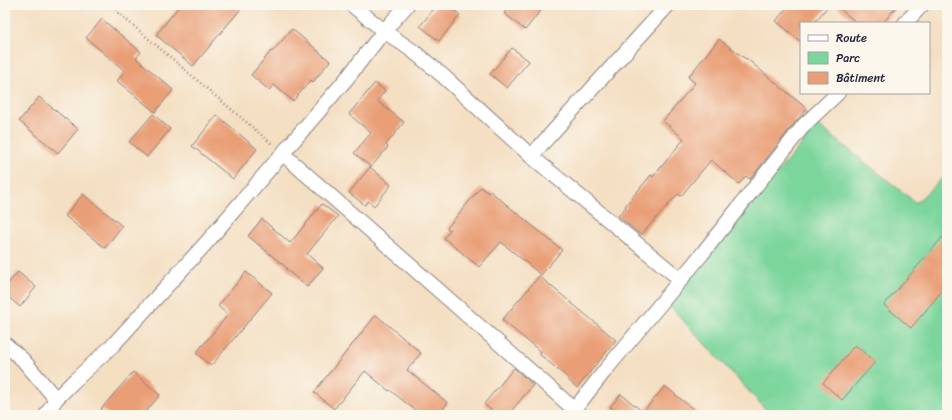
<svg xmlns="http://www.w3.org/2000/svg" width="952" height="420" font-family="Sriracha,sans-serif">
  <rect width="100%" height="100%" fill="#fbf7ec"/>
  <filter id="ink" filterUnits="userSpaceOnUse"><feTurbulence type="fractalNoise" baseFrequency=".025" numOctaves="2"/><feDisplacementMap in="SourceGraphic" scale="8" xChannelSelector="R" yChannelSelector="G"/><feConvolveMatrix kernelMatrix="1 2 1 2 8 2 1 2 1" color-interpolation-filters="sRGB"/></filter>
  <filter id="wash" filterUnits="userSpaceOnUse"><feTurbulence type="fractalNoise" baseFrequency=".012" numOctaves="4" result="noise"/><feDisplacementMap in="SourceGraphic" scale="16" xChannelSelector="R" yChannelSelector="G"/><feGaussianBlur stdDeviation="0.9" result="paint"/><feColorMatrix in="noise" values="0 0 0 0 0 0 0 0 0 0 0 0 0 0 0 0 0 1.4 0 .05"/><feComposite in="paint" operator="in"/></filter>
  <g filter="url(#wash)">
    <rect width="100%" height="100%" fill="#f4dfc3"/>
    <path fill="#7cd69c" stroke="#4f7c6c" d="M 818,125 L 916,203 L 947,174 L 947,415 L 771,415 L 667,303 Z"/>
    <g id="blocks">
      <g fill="#e99e76">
        <path d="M 180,5 L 244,5 L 193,66 L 156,35 Z"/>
        <path d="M 437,5 L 448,5 L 460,15 L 439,41 L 420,26 Z"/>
        <path d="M 511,5 L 545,5 L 525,30 L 504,13 Z"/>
        <path d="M 789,5 L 829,5 L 814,23 L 801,23 L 801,42 L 776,21 Z"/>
        <path d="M 835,5 L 898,5 L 883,23 L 857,23 Z"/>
        <path d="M 102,19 L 141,52 L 136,58 L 173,90 L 155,112 L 117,81 L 125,71 L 86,38 Z"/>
        <path d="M 292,29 L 330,61 L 313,82 L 311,80 L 293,101 L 274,85 L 269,90 L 251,75 L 271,51 L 272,52 Z"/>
        <path d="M 719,39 L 746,59 L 746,58 L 807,109 L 797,120 L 750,179 L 746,176 L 739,184 L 711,160 L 681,196 L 678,194 L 641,235 L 618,216 L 626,207 L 625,206 L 651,175 L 653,177 L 684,139 L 663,121 L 695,83 L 688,77 Z"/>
        <path d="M 512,48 L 529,61 L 507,88 L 490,74 Z"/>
        <path d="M 375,83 L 385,91 L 377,101 L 404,122 L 386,145 L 388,147 L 371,167 L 354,153 L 371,133 L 349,114 Z"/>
        <path d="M 39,97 L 78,129 L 58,153 L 19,121 Z"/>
        <path d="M 153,114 L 170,129 L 147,157 L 129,142 Z"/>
        <path d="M 217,115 L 257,149 L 233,179 L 192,146 Z"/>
        <path d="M 370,167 L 391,185 L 374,206 L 368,201 L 365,205 L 349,193 Z"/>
        <path d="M 481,187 L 488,193 L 490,191 L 562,250 L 541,275 L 501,242 L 479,267 L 444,238 L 450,230 L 447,228 Z"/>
        <path d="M 83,194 L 122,226 L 105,248 L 65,216 Z"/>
        <path d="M 322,204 L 338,216 L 307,254 L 323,268 L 307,287 L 286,269 L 287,268 L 248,236 L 262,219 L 290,243 Z"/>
        <path d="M 947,232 L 947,285 L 911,328 L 884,305 Z"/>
        <path d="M 18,272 L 36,287 L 20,307 L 5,294 L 5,287 Z"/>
        <path d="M 246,272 L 272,293 L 211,366 L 196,353 L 228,315 L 218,306 Z"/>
        <path d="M 539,276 L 616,340 L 577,388 L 567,379 L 568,378 L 539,354 L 541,352 L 502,320 Z"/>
        <path d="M 376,315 L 421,353 L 407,370 L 448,403 L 438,415 L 421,415 L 390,390 L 389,391 L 365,371 L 334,409 L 314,392 Z"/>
        <path d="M 855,345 L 875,362 L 842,400 L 823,383 Z"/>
        <path d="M 514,368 L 533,385 L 508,415 L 497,415 L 484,404 Z"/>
        <path d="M 133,372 L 160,395 L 143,415 L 109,415 L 101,409 Z"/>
        <path d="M 665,386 L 700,415 L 620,415 L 610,407 L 621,394 L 643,412 Z"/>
      </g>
    </g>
  </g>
  <g filter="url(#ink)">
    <use href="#blocks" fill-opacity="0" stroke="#8b807f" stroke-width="1"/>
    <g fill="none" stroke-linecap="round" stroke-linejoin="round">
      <g stroke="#8b807f" stroke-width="16">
        <g id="street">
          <path d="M 352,5 L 384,31 L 413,51 L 442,75 L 531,156 L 681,280"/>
          <path d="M 905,23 L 922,5"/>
          <path d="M 283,154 L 575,410"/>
          <path d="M 531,156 L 668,5"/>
          <path d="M 5,344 L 23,360 L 56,399"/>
          <path d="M 46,415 L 56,399 L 73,382 L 113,345 L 207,242 L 348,77 L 384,31 L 407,5"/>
          <path d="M 570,415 L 603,373 L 702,254 L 804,125 L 838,93"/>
        </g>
      </g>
      <path stroke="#8b807f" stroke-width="2.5" stroke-dasharray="1 3" stroke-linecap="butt" d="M 109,5 L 272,144"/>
      <use href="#street" stroke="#fff" stroke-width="14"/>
    </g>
  </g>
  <rect width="952" height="420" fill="none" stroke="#fbf7ec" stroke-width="20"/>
  <rect x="800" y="22" width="130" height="72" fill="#fbf7ec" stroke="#a4a2a5"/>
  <rect x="808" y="35" width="20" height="6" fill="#ffffff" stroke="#a4a2a5"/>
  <text x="836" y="42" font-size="12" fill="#22223b">Route</text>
  <rect x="808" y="52" width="20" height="12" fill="#7cd69c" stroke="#a4a2a5"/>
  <text x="836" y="62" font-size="12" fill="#22223b">Parc</text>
  <rect x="808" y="72" width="20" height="12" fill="#e99e76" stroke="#a4a2a5"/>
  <text x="836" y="82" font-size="12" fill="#22223b">Bâtiment</text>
</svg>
